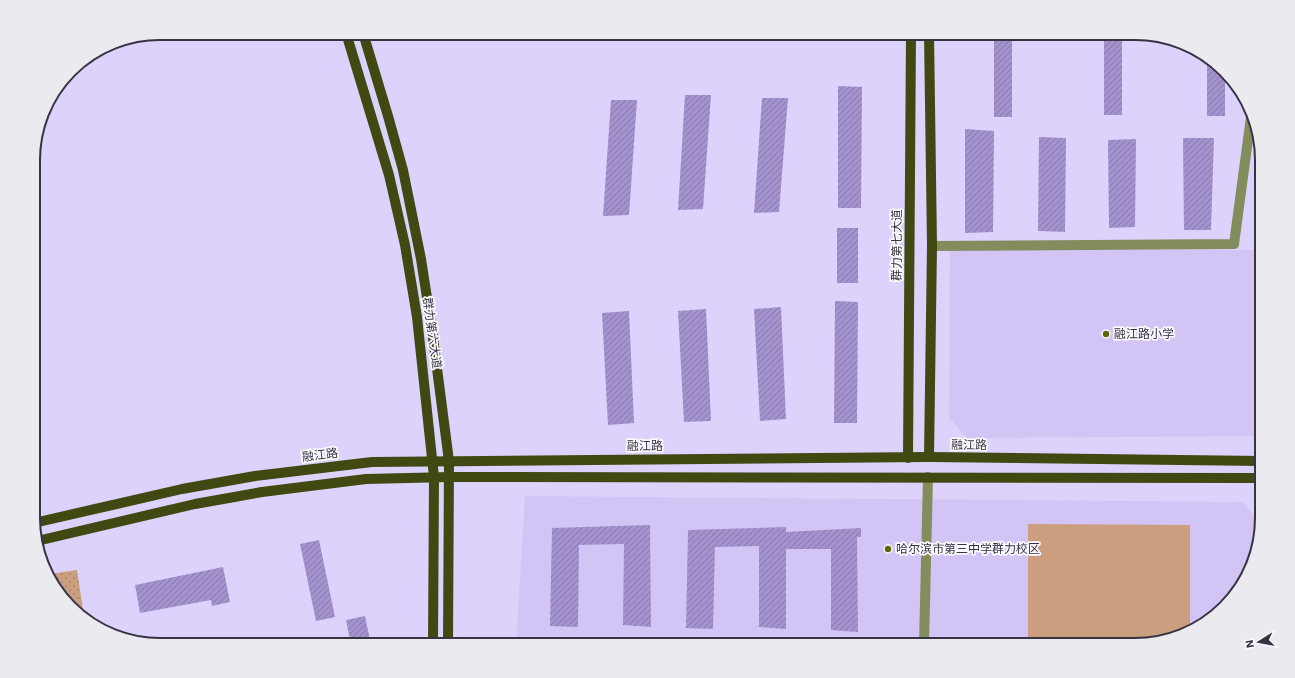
<svg xmlns="http://www.w3.org/2000/svg" width="1295" height="678" font-family="'Work Sans','Noto Sans SC',sans-serif">
  <defs>
    <pattern id="park-dots" width="8" height="8" patternUnits="userSpaceOnUse"><rect width="8" height="8" fill="#cb9e7f"/><path d="M2 2h.1M6 6h.1" fill="none" stroke="#a6816a" stroke-width="1.8" stroke-linecap="round"/></pattern>
    <pattern id="building-hatch" width="6" height="6" patternUnits="userSpaceOnUse"><rect width="6" height="6" fill="#a392ce"/><path d="M-1 1l2-2M0 6l6-6M5 7l2-2" fill="none" stroke="#8678a9"/></pattern>
  </defs>
  <rect width="100%" height="100%" fill="#ddd2fc"/>
  <g fill="#d2c5f5">
    <path d="M 950,250 L 1261,250 L 1262,436 L 967,438 L 949,418 Z"/>
    <path d="M 525,496 L 1243,502 L 1261,524 L 1249,575 L 1206,624 L 1143,645 L 516,645 Z"/>
  </g>
  <path fill="url(#park-dots)" d="M 77,570 L 84,616 L 59,595 L 50,574 Z"/>
  <path fill="#cb9e7f" d="M 1028,524 L 1190,525 L 1190,629 L 1162,639 L 1028,638 Z"/>
  <g fill="url(#building-hatch)">
    <rect x="994" y="33" width="18" height="84"/>
    <rect x="1104" y="33" width="18" height="82"/>
    <path d="M 1207,60 L 1225,76 L 1225,116 L 1207,116 Z"/>
    <path d="M 838,86 L 862,87 L 861,208 L 838,208 Z"/>
    <path d="M 685,95 L 711,95 L 703,209 L 678,210 Z"/>
    <path d="M 762,98 L 788,98 L 779,212 L 754,213 Z"/>
    <path d="M 611,100 L 637,100 L 629,215 L 603,216 Z"/>
    <path d="M 965,129 L 994,131 L 993,232 L 965,233 Z"/>
    <path d="M 1039,137 L 1066,138 L 1065,232 L 1038,231 Z"/>
    <path d="M 1183,138 L 1214,138 L 1211,230 L 1184,230 Z"/>
    <path d="M 1136,139 L 1135,227 L 1109,228 L 1108,140 Z"/>
    <rect x="837" y="228" width="21" height="55"/>
    <path d="M 835,301 L 858,302 L 857,423 L 834,423 Z"/>
    <path d="M 781,307 L 786,419 L 760,421 L 754,309 Z"/>
    <path d="M 706,309 L 711,421 L 684,422 L 678,311 Z"/>
    <path d="M 629,311 L 634,423 L 608,425 L 602,313 Z"/>
    <path d="M 650,525 L 651,627 L 623,625 L 624,544 L 579,545 L 578,627 L 550,626 L 552,528 Z"/>
    <path d="M 786,527 L 786,532 L 861,528 L 861,537 L 857,537 L 858,632 L 831,630 L 831,549 L 786,549 L 786,629 L 759,627 L 759,546 L 715,547 L 713,629 L 686,628 L 688,530 Z"/>
    <path d="M 319,540 L 335,617 L 316,621 L 300,544 Z"/>
    <path d="M 223,567 L 230,602 L 212,606 L 211,600 L 140,613 L 135,585 Z"/>
    <path d="M 365,616 L 371,645 L 351,645 L 346,620 Z"/>
  </g>
  <g fill="none" stroke-linecap="round" stroke-linejoin="round">
    <path stroke="#938baa" stroke-width="2" stroke-dasharray="2 2" stroke-linecap="butt" d="M 48,567 L 48,569"/>
    <g stroke="#838c5d" stroke-width="10">
      <path d="M 932,246 L 1234,244 L 1251,117"/>
      <path d="M 924,645 L 928,477"/>
    </g>
    <g stroke="#414812" stroke-width="10">
      <path d="M 346,33 L 389,175 L 405,245 L 417,317 L 434,477 L 433,645"/>
      <path d="M 363,33 L 388,116 L 403,170 L 421,259 L 432,330 L 449,461 L 448,645"/>
      <path d="M 929,457 L 932,246 L 929,33"/>
      <path d="M 908,458 L 911,33"/>
      <path d="M 34,523 L 182,489 L 255,476 L 372,462 L 929,457 L 1262,461"/>
      <path d="M 37,541 L 195,504 L 262,492 L 366,479 L 450,477 L 1262,478"/>
    </g>
  </g>
  <g fill="#5d680d" stroke="#fbfafe" stroke-width="1.5">
    <circle cx="1106" cy="334" r="4"/>
    <circle cx="888" cy="549" r="4"/>
  </g>
  <g text-anchor="middle" dominant-baseline="central" stroke-width="3.5" stroke-linejoin="round" paint-order="stroke">
    <g font-size="12" fill="#373343" stroke="#fbfafe">
      <text transform="translate(897 245) rotate(-90)">群力第七大道</text>
      <text transform="translate(432 333) rotate(82)">群力第六大道</text>
      <text transform="translate(969 445) rotate(1)">融江路</text>
      <text x="645" y="446">融江路</text>
      <text transform="translate(320 455) rotate(-7)">融江路</text>
    </g>
    <g font-size="12" fill="#373343" stroke="#fbfafe" text-anchor="start">
      <text x="1114" y="334">融江路小学</text>
      <text x="896" y="549">哈尔滨市第三中学群力校区</text>
    </g>
  </g>
  <path d="M0 0H1295V678H0ZM160 40H1135A120 120 0 0 1 1255 160V518A120 120 0 0 1 1135 638H160A120 120 0 0 1 40 518V160A120 120 0 0 1 160 40Z" fill="#ebeaef" fill-rule="evenodd"/>
  <path fill="none" stroke="#373343" stroke-width="2" d="M160 40H1135A120 120 0 0 1 1255 160V518A120 120 0 0 1 1135 638H160A120 120 0 0 1 40 518V160A120 120 0 0 1 160 40Z"/>
  <g transform="translate(1259 642) rotate(259)" stroke="#fbfafe" stroke-width="3" paint-order="stroke">
  <path d="M0-3L7 15L0 10L-7 15Z" fill="#373343"/>
  <text y="-6" font-size="11" font-weight="bold" text-anchor="middle" fill="#373343">N</text>
  </g>
</svg>
